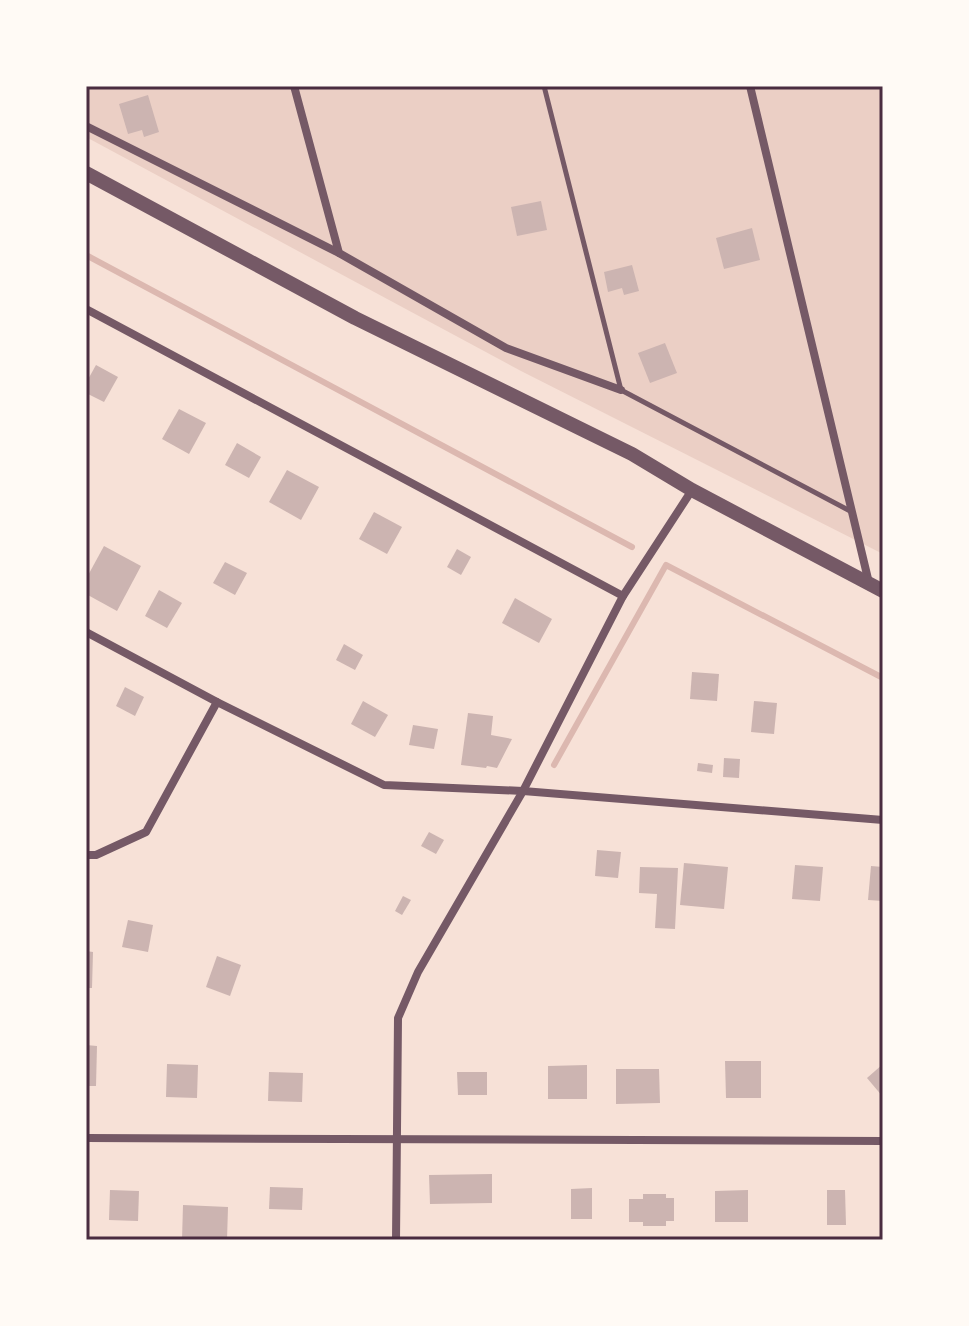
<svg xmlns="http://www.w3.org/2000/svg" width="969" height="1326" font-family="Overpass,sans-serif">
  <rect width="100%" height="100%" fill="#f7e1d7"/>
  <path fill="#ebcfc5" d="M 86,86 L 883,86 L 883,554 L 521,371 L 86,137 Z"/>
  <g fill="none" stroke-linecap="round" stroke-linejoin="round">
    <g stroke="#dcb8b0" stroke-width="6">
      <path d="M 86,255 L 632,547"/>
      <path d="M 554,765 L 666,565 L 883,678"/>
    </g>
  </g>
  <g fill="#ccb4b1">
    <path d="M 148,95 L 159,132 L 144,137 L 142,130 L 128,134 L 119,104 Z"/>
    <path d="M 541,201 L 547,230 L 517,236 L 511,207 Z"/>
    <path d="M 752,228 L 760,260 L 724,269 L 716,238 Z"/>
    <path d="M 632,265 L 639,291 L 624,295 L 622,288 L 608,292 L 604,272 Z"/>
    <path d="M 665,343 L 677,373 L 650,383 L 638,353 Z"/>
    <path d="M 96,365 L 118,377 L 104,402 L 86,393 L 86,383 Z"/>
    <path d="M 179,409 L 206,423 L 189,454 L 162,439 Z"/>
    <path d="M 237,443 L 261,457 L 249,478 L 225,465 Z"/>
    <path d="M 287,470 L 319,487 L 301,520 L 269,502 Z"/>
    <path d="M 374,512 L 402,527 L 387,554 L 359,539 Z"/>
    <path d="M 104,546 L 141,566 L 117,611 L 86,594 L 86,579 Z"/>
    <path d="M 457,549 L 471,557 L 461,575 L 447,567 Z"/>
    <path d="M 225,562 L 247,573 L 235,595 L 213,583 Z"/>
    <path d="M 159,590 L 182,603 L 167,628 L 145,616 Z"/>
    <path d="M 515,598 L 552,619 L 539,643 L 502,623 Z"/>
    <path d="M 344,644 L 363,655 L 355,670 L 336,660 Z"/>
    <path d="M 692,672 L 719,674 L 717,701 L 690,699 Z"/>
    <path d="M 125,687 L 144,697 L 135,716 L 116,706 Z"/>
    <path d="M 363,701 L 388,715 L 375,737 L 351,724 Z"/>
    <path d="M 754,701 L 777,703 L 774,734 L 751,732 Z"/>
    <path d="M 468,713 L 493,716 L 491,735 L 512,739 L 497,768 L 487,766 L 486,768 L 461,765 Z"/>
    <path d="M 413,725 L 438,729 L 434,749 L 409,745 Z"/>
    <path d="M 724,758 L 740,759 L 739,778 L 723,777 Z"/>
    <path d="M 698,763 L 713,765 L 712,773 L 697,771 Z"/>
    <path d="M 429,832 L 444,840 L 436,854 L 421,846 Z"/>
    <path d="M 597,850 L 621,852 L 618,878 L 595,876 Z"/>
    <path d="M 684,863 L 728,867 L 724,909 L 680,905 Z"/>
    <path d="M 795,865 L 823,867 L 820,901 L 792,899 Z"/>
    <path d="M 871,866 L 883,867 L 883,901 L 868,900 Z"/>
    <path d="M 640,867 L 678,868 L 675,929 L 655,928 L 657,894 L 639,893 Z"/>
    <path d="M 403,896 L 411,900 L 402,915 L 395,911 Z"/>
    <path d="M 128,920 L 153,925 L 148,952 L 122,947 Z"/>
    <path d="M 86,951 L 93,952 L 92,988 L 86,988 Z"/>
    <path d="M 217,956 L 241,965 L 230,996 L 206,987 Z"/>
    <path d="M 86,1045 L 97,1046 L 96,1086 L 86,1086 Z"/>
    <path d="M 725,1061 L 761,1061 L 761,1098 L 726,1098 Z"/>
    <path d="M 167,1064 L 198,1065 L 197,1098 L 166,1097 Z"/>
    <path d="M 883,1064 L 883,1097 L 867,1078 Z"/>
    <path d="M 587,1065 L 587,1099 L 548,1099 L 548,1066 Z"/>
    <path d="M 616,1069 L 659,1069 L 660,1103 L 616,1104 Z"/>
    <path d="M 269,1072 L 303,1073 L 302,1102 L 268,1101 Z"/>
    <path d="M 457,1072 L 487,1072 L 487,1095 L 458,1095 Z"/>
    <path d="M 492,1174 L 492,1203 L 430,1204 L 429,1175 Z"/>
    <path d="M 270,1187 L 303,1188 L 302,1210 L 269,1209 Z"/>
    <path d="M 592,1188 L 592,1219 L 571,1219 L 571,1189 Z"/>
    <path d="M 110,1190 L 139,1191 L 138,1221 L 109,1220 Z"/>
    <path d="M 748,1190 L 748,1222 L 715,1222 L 715,1191 Z"/>
    <path d="M 827,1190 L 845,1190 L 846,1225 L 827,1225 Z"/>
    <path d="M 643,1194 L 666,1194 L 666,1198 L 674,1198 L 674,1221 L 666,1221 L 666,1226 L 643,1226 L 643,1222 L 629,1222 L 629,1199 L 643,1199 Z"/>
    <path d="M 183,1205 L 228,1207 L 227,1240 L 182,1240 Z"/>
  </g>
  <g fill="none" stroke-linecap="round" stroke-linejoin="round">
    <path stroke="#755966" stroke-width="5" d="M 544,86 L 621,390 L 852,512"/>
    <g stroke="#755966" stroke-width="8">
      <path d="M 294,86 L 339,253 L 506,348 L 621,390"/>
      <path d="M 750,86 L 869,583"/>
      <path d="M 86,126 L 339,253"/>
      <path d="M 86,309 L 623,596"/>
      <path d="M 86,632 L 217,702 L 384,785 L 523,791 L 883,820"/>
      <path d="M 86,855 L 96,855 L 146,832 L 217,702"/>
      <path d="M 86,1138 L 883,1141"/>
      <path d="M 396,1240 L 398,1018 L 418,972 L 523,791 L 623,596 L 692,490"/>
    </g>
    <path stroke="#755966" stroke-width="14" d="M 86,173 L 355,318 L 632,454 L 692,490 L 883,591"/>
  </g>
  <rect width="969" height="1326" fill="none" stroke="#fffaf5" stroke-width="176"/>
  <rect x="88" y="88" width="793" height="1150" fill="none" stroke="#4a2c40" stroke-width="3"/>
</svg>
